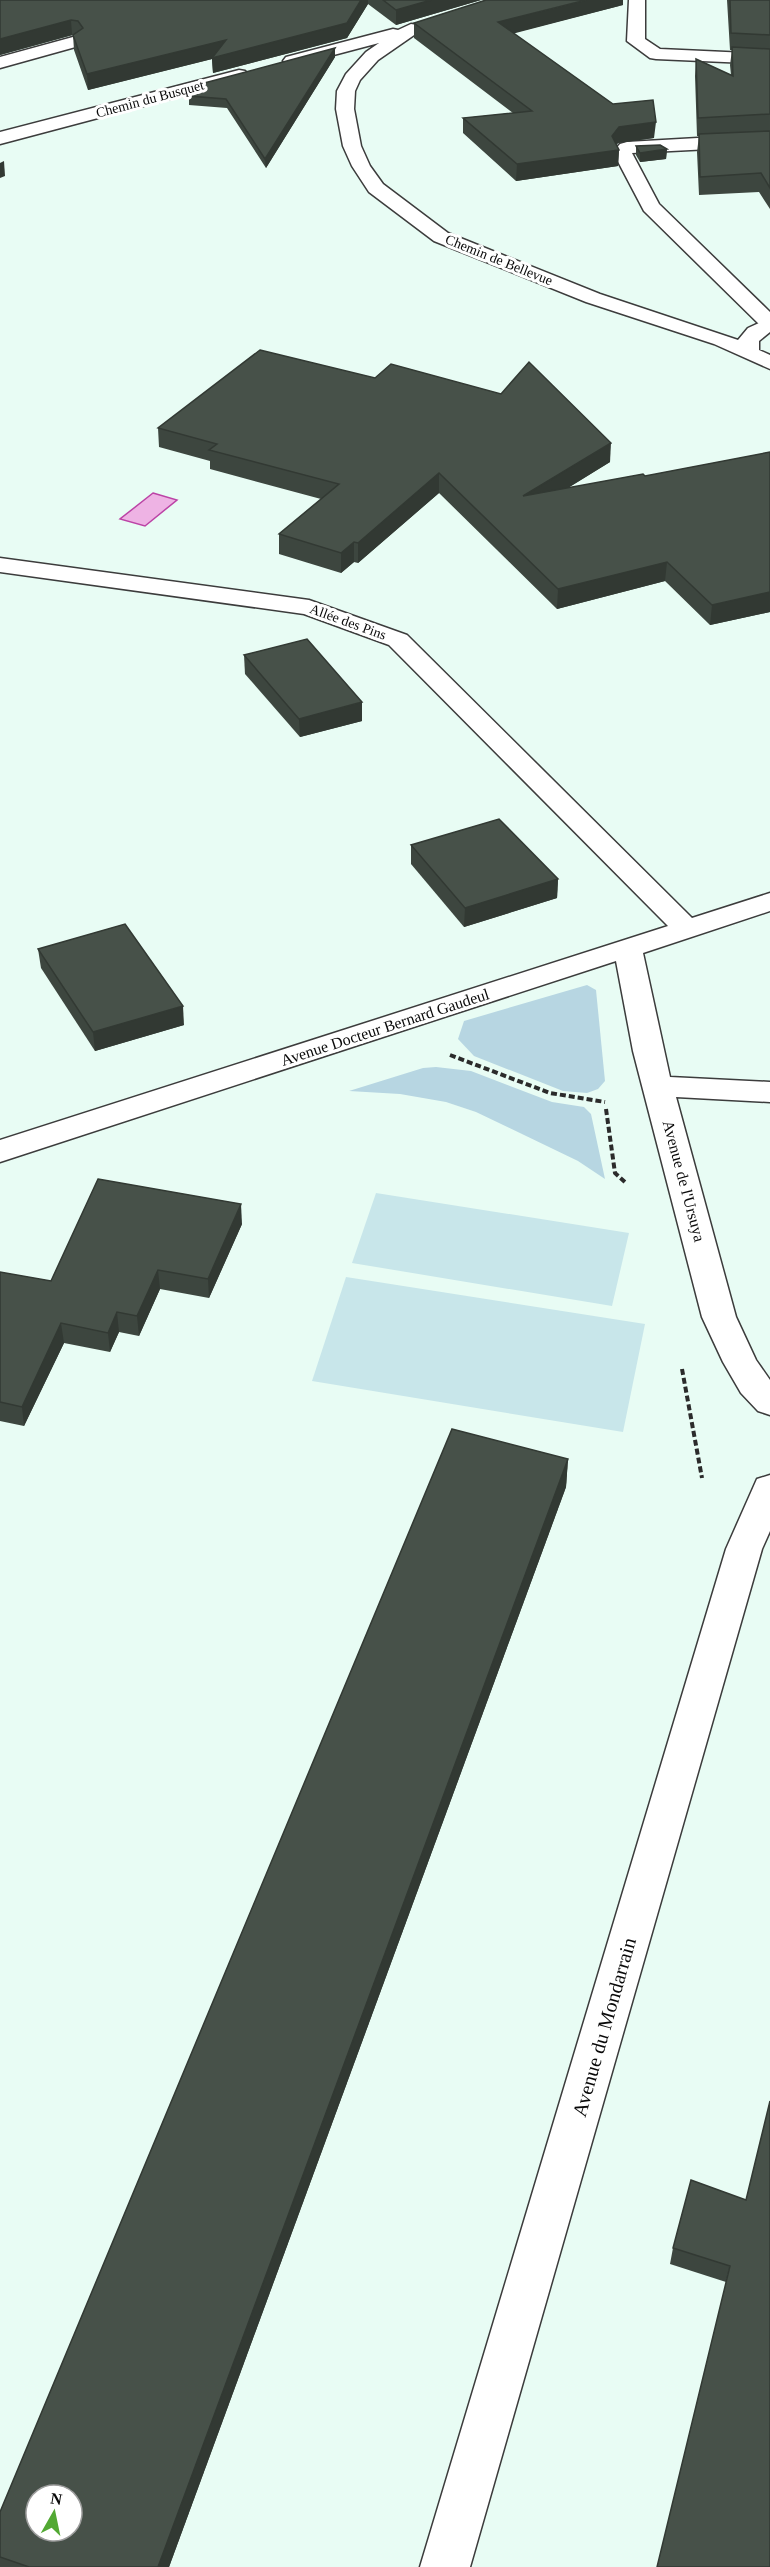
<svg xmlns="http://www.w3.org/2000/svg" width="770" height="2567" font-family="Georgia,serif">
  <rect width="100%" height="100%" fill="#e8fcf4"/>
  <g fill="#b7d6e2">
    <path d="M 587,985 L 596,990 L 605,1081 L 598,1089 L 587,1093 L 563,1091 L 474,1056 L 458,1039 L 464,1021 Z"/>
    <path d="M 436,1067 L 471,1071 L 552,1102 L 584,1107 L 591,1114 L 605,1179 L 578,1161 L 476,1112 L 446,1102 L 400,1094 L 349,1091 L 423,1068 Z"/>
  </g>
  <g fill="#c8e6ea">
    <path d="M 376,1193 L 629,1233 L 612,1306 L 352,1263 Z"/>
    <path d="M 346,1277 L 645,1324 L 623,1432 L 312,1381 Z"/>
  </g>
  <path fill="#eeb3e4" stroke="#bc43a6" stroke-width="1.5" d="M 153,493 L 177,500 L 145,526 L 120,519 Z"/>
  <g fill="none" stroke-linecap="round" stroke-linejoin="round">
    <g stroke="#3c3c3c" stroke-width="3">
      <g id="service">
        <path d="M 629,0 L 645,0 L 645,39 L 660,49 L 770,54 L 770,64 L 656,59 L 650,58 L 627,41 Z"/>
        <path d="M 73,37 L 79,38 L 82,42 L 79,46 L 0,68 L 0,57 Z"/>
        <path d="M 770,134 L 770,146 L 632,153 L 659,204 L 770,312 L 770,330 L 763,328 L 644,211 L 613,152 L 620,144 L 627,142 Z"/>
      </g>
    </g>
    <g stroke="#3c3c3c" stroke-width="3">
      <g id="minor">
        <path d="M 411,24 L 417,25 L 420,29 L 417,33 L 378,60 L 360,80 L 355,91 L 354,109 L 361,146 L 370,166 L 383,184 L 448,233 L 600,294 L 738,340 L 748,328 L 770,318 L 770,332 L 759,341 L 759,350 L 770,355 L 770,369 L 714,344 L 586,302 L 434,241 L 369,192 L 352,166 L 343,146 L 336,109 L 337,91 L 346,74 L 366,52 L 379,43 L 292,66 L 286,65 L 283,61 L 286,57 L 393,29 L 398,30 Z"/>
        <path d="M 239,70 L 245,71 L 248,75 L 245,79 L 0,144 L 0,132 Z"/>
        <path d="M 0,558 L 309,600 L 407,635 L 692,918 L 770,893 L 770,911 L 643,953 L 670,1077 L 770,1082 L 770,1102 L 676,1097 L 736,1317 L 756,1360 L 770,1380 L 770,1415 L 758,1411 L 741,1393 L 723,1362 L 702,1317 L 633,1051 L 616,961 L 0,1162 L 0,1140 L 668,926 L 389,645 L 304,614 L 0,572 Z"/>
        <path d="M 770,1475 L 770,1531 L 762,1549 L 470,2567 L 420,2567 L 726,1549 L 757,1479 Z"/>
      </g>
    </g>
    <g stroke="#2b2b2b" stroke-width="4" stroke-dasharray="6 3" stroke-linecap="butt">
      <path d="M 450,1055 L 550,1093 L 605,1102"/>
      <path d="M 606,1109 L 615,1173 L 626,1183"/>
      <path d="M 682,1369 L 702,1478"/>
    </g>
    <use href="#service" fill="#fff" fill-rule="evenodd"/>
    <use href="#minor" fill="#fff" fill-rule="evenodd"/>
  </g>
  <g fill="#3d463f">
    <path d="M 0,0 L 481,0 L 396,25 L 368,4 L 347,38 L 213,73 L 212,59 L 88,90 L 74,50 L 73,35 L 0,55 Z"/>
    <path d="M 727,0 L 770,0 L 770,209 L 759,192 L 699,195 L 697,152 L 699,136 L 697,136 L 695,76 L 696,59 L 731,75 L 730,65 L 732,50 L 730,50 Z"/>
    <path d="M 623,5 L 513,33 L 654,138 L 618,143 L 616,145 L 619,150 L 618,166 L 516,181 L 463,133 L 463,118 L 513,113 L 414,38 L 414,23 Z"/>
    <path d="M 335,48 L 335,57 L 266,168 L 227,108 L 189,105 L 189,96 Z"/>
    <path d="M 636,146 L 667,149 L 666,159 L 640,162 L 636,155 Z"/>
    <path d="M 158,428 L 610,462 L 568,488 L 645,476 L 770,452 L 770,612 L 710,625 L 665,581 L 557,609 L 439,493 L 358,563 L 354,562 L 341,573 L 279,554 L 279,534 L 321,499 L 210,469 L 210,461 L 159,447 Z"/>
    <path d="M 244,655 L 362,721 L 300,737 L 245,674 Z"/>
    <path d="M 411,845 L 558,879 L 557,898 L 464,927 L 411,864 Z"/>
    <path d="M 38,949 L 184,1025 L 95,1051 L 41,968 Z"/>
    <path d="M 242,1224 L 209,1298 L 160,1289 L 139,1336 L 119,1332 L 110,1352 L 64,1343 L 24,1426 L 0,1421 L 0,1272 L 51,1281 Z"/>
    <path d="M 568,1459 L 566,1487 L 169,2567 L 0,2567 L 0,2512 Z"/>
    <path d="M 746,2200 L 726,2282 L 670,2264 L 673,2248 Z"/>
  </g>
  <g fill="#323933">
    <path d="M 361,0 L 368,0 L 368,4 L 347,38 L 213,73 L 212,59 L 88,90 L 87,74 Z"/>
    <path d="M 431,0 L 481,0 L 396,25 L 396,10 Z"/>
    <path d="M 586,0 L 623,0 L 623,5 L 497,38 L 498,22 Z"/>
    <path d="M 71,20 L 72,35 L 0,55 L 0,39 Z"/>
    <path d="M 335,48 L 335,57 L 266,168 L 265,159 Z"/>
    <path d="M 656,122 L 654,138 L 618,143 L 612,151 L 619,150 L 618,166 L 516,181 L 517,164 L 619,127 Z"/>
    <path d="M 667,149 L 666,159 L 640,162 L 640,153 Z"/>
    <path d="M 4,161 L 5,176 L 0,178 L 0,163 Z"/>
    <path d="M 611,443 L 610,462 L 522,516 L 523,496 Z"/>
    <path d="M 439,473 L 439,493 L 358,563 L 358,543 Z"/>
    <path d="M 354,542 L 354,562 L 341,573 L 341,553 Z"/>
    <path d="M 667,562 L 665,581 L 557,609 L 558,589 Z"/>
    <path d="M 770,592 L 770,612 L 710,625 L 712,605 Z"/>
    <path d="M 362,702 L 362,721 L 300,737 L 299,719 Z"/>
    <path d="M 558,879 L 557,898 L 464,927 L 465,908 Z"/>
    <path d="M 183,1006 L 184,1025 L 95,1051 L 93,1032 Z"/>
    <path d="M 241,1204 L 242,1224 L 209,1298 L 208,1279 Z"/>
    <path d="M 158,1270 L 160,1289 L 139,1336 L 137,1316 Z"/>
    <path d="M 117,1312 L 119,1332 L 110,1352 L 108,1333 Z"/>
    <path d="M 61,1323 L 64,1343 L 24,1426 L 22,1407 Z"/>
    <path d="M 568,1459 L 566,1487 L 169,2567 L 158,2567 Z"/>
  </g>
  <g fill="#475149" stroke="#323933" stroke-width="1.5" fill-rule="evenodd">
    <path d="M 0,0 L 361,0 L 347,23 L 212,58 L 226,40 L 87,74 L 73,35 L 83,28 L 78,21 L 71,20 L 0,39 Z"/>
    <path d="M 383,0 L 431,0 L 396,10 Z"/>
    <path d="M 486,0 L 586,0 L 498,22 L 613,104 L 653,100 L 656,122 L 619,127 L 612,136 L 619,150 L 517,164 L 463,118 L 532,111 L 414,23 Z"/>
    <path d="M 730,0 L 770,0 L 770,35 L 731,33 Z"/>
    <path d="M 732,47 L 770,49 L 770,114 L 698,118 L 696,59 L 733,76 Z"/>
    <path d="M 335,48 L 265,159 L 226,99 L 189,96 L 197,85 Z"/>
    <path d="M 770,131 L 770,188 L 761,173 L 700,177 L 699,134 Z"/>
    <path d="M 660,145 L 667,149 L 640,153 L 636,146 Z"/>
    <path d="M 260,350 L 375,378 L 391,364 L 501,394 L 529,362 L 611,443 L 523,496 L 643,474 L 645,476 L 770,452 L 770,592 L 712,605 L 667,562 L 558,589 L 439,473 L 358,543 L 354,542 L 341,553 L 279,534 L 339,484 L 209,450 L 217,444 L 158,428 Z"/>
    <path d="M 307,639 L 362,702 L 299,719 L 244,655 Z"/>
    <path d="M 499,819 L 558,879 L 465,908 L 411,845 Z"/>
    <path d="M 125,924 L 183,1006 L 93,1032 L 38,949 Z"/>
    <path d="M 98,1179 L 241,1204 L 208,1279 L 158,1270 L 137,1316 L 117,1312 L 108,1333 L 61,1323 L 22,1407 L 0,1402 L 0,1272 L 51,1281 Z"/>
    <path d="M 452,1429 L 568,1459 L 158,2567 L 29,2567 L 0,2557 L 0,2512 ZM 36,2495 L 72,2495 L 72,2531 L 36,2531 Z"/>
    <path d="M 770,2101 L 770,2567 L 657,2567 L 730,2266 L 673,2248 L 691,2180 L 746,2200 Z"/>
  </g>
  <g text-anchor="middle" dominant-baseline="central" stroke-width="6" stroke-linejoin="round" paint-order="stroke">
    <g font-size="14" fill="#090909" stroke="#fff">
      <text transform="translate(150 99) rotate(-15)">Chemin du Busquet</text>
      <text transform="translate(499 260) rotate(22)">Chemin de Bellevue</text>
      <text transform="translate(348 622) rotate(20)">Allée des Pins</text>
    </g>
    <g font-size="16" fill="#090909" stroke="#fff">
      <text transform="translate(385 1027) rotate(-18)">Avenue Docteur Bernard Gaudeul</text>
      <text transform="translate(684 1181) rotate(75)">Avenue de l'Ursuya</text>
    </g>
    <g font-size="20" fill="#090909" stroke="#fff">
      <text transform="translate(604 2027) rotate(-74)">Avenue du Mondarrain</text>
    </g>
  </g>
  <g transform="translate(54 2513) rotate(9)"><circle r="28" fill="#ffffff" stroke="#9d9d9d" stroke-width="1.5"/>
  <path d="M0-4.5L10 22L0 15L-10 22Z" fill="#52a833"/>
  <text y="-9" font-size="16" font-weight="bold" text-anchor="middle" fill="#090909">N</text>
  </g>
</svg>
